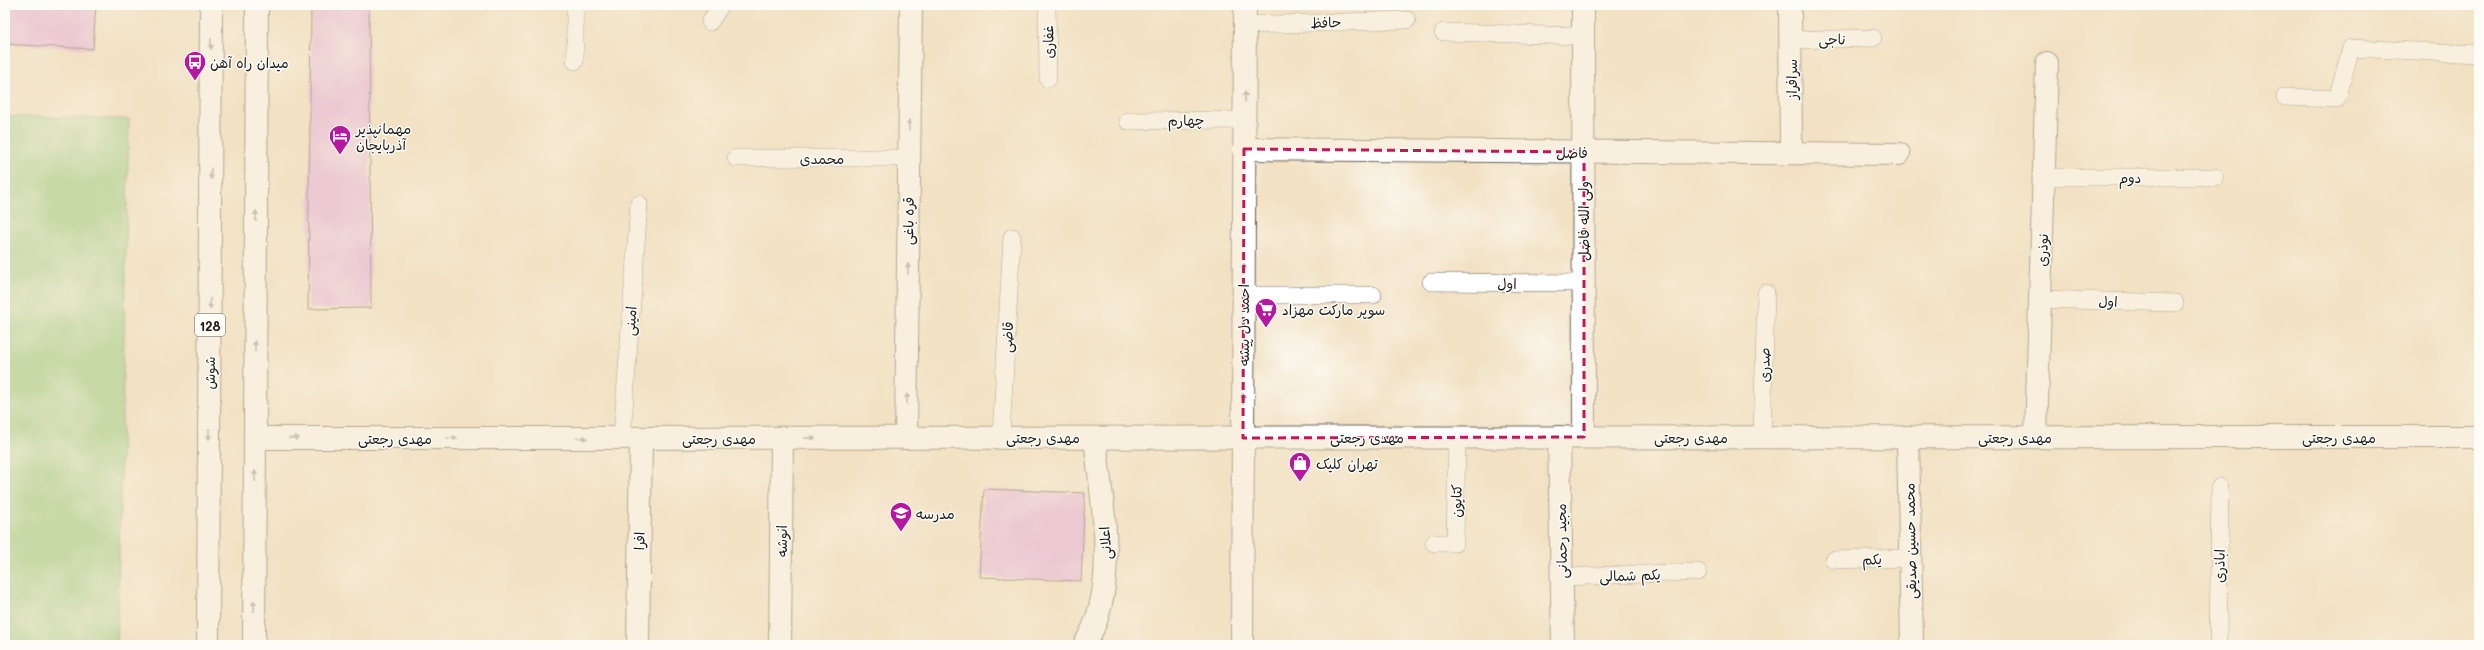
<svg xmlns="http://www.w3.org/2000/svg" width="2484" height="650" font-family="Mali,'Playpen Sans Arabic',sans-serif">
  <rect width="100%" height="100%" fill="#fdfcf7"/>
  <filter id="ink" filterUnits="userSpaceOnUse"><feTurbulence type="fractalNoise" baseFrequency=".025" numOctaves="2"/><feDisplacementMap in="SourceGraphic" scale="8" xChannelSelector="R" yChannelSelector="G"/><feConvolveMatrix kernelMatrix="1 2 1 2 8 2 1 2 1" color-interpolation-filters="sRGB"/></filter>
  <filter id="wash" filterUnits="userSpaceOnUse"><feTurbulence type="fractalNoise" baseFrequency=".012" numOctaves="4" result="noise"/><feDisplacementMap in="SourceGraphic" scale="16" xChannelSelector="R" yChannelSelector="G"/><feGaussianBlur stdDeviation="0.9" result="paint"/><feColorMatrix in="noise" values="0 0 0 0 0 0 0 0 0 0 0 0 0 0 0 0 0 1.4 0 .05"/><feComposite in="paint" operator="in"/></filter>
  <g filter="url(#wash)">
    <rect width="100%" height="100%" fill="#f2e1c3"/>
    <path fill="#92cf84" stroke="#577650" d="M 5,116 L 129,119 L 117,645 L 5,645 Z"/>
    <g id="blocks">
      <g fill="#e3a8e5">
        <path d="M 5,5 L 96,5 L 93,49 L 5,44 Z"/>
        <path d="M 311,5 L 369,5 L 371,308 L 308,309 Z"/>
        <path d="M 984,489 L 1085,493 L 1081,581 L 979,577 Z"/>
      </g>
    </g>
  </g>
  <g filter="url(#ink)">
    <use href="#blocks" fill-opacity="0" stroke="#676156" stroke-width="1"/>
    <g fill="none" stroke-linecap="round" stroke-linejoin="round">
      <g stroke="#676156" stroke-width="18">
        <g id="lane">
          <path d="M 1047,5 L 1048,79"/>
          <path d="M 710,22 L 721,5"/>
          <path d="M 1245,25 L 1407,20"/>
          <path d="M 1443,32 L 1583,36"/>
          <path d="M 1790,40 L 1873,38"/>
          <path d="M 575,61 L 575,5"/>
          <path d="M 2285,97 L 2337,99 L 2351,48 L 2479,54"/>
          <path d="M 1128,121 L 1244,120"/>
          <path d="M 736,158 L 909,158"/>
          <path d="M 2044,177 L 2215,177"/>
          <path d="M 1431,282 L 1583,283"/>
          <path d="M 1243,295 L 1373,295"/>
          <path d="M 2040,299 L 2175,303"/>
          <path d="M 1001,437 L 1012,237"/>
          <path d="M 1762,437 L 1766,293"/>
          <path d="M 622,438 L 639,204"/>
          <path d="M 1434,543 L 1455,543 L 1457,437"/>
          <path d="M 1834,560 L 1911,558"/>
          <path d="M 1562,577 L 1698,572"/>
          <path d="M 2218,645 L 2220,487"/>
        </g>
      </g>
      <g stroke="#676156" stroke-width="24">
        <g id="street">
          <path d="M 1583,5 L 1584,437"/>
          <path d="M 1790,5 L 1791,153"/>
          <path d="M 1244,149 L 1899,154"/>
          <path d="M 1559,437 L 1563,645"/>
          <path d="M 1908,437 L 1912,645"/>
          <path d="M 2036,437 L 2047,63"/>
          <path d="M 906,438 L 911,5"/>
          <path d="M 638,645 L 641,438"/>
          <path d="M 780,645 L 782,438"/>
          <path d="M 1084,645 C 1121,589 1101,501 1095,438"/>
          <path d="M 1242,645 L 1245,5"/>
        </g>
      </g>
      <g stroke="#676156" stroke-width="24">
        <path id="secondary" d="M 255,438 L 2479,437"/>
      </g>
      <g stroke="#676156" stroke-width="24">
        <g id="primary">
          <path d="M 208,645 L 211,5"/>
          <path d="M 254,645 L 257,5"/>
        </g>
      </g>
      <use href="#lane" stroke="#fff" stroke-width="17"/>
      <use href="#street" stroke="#fff" stroke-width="22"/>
      <use href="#secondary" stroke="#fff" stroke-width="22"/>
      <use href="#primary" stroke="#fff" stroke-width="22"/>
    </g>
    <defs><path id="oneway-solid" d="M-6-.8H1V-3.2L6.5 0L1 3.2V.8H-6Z"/></defs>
    <g fill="#999">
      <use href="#oneway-solid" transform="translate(211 44) rotate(90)"/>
      <use href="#oneway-solid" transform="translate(1245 97) rotate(-90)"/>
      <use href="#oneway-solid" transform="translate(909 125) rotate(-89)"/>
      <use href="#oneway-solid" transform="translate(211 174) rotate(90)"/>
      <use href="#oneway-solid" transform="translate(256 216) rotate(-90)"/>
      <use href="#oneway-solid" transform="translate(908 269) rotate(-89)"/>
      <use href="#oneway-solid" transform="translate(1244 269) rotate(-90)"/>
      <use href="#oneway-solid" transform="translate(210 304) rotate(90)"/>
      <use href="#oneway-solid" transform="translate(255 346) rotate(-90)"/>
      <use href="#oneway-solid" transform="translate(907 399) rotate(-89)"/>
      <use href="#oneway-solid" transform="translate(1243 399) rotate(-90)"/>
      <use href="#oneway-solid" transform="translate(209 434) rotate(90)"/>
      <use href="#oneway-solid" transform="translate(294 438)"/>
      <use href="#oneway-solid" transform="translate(452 438)"/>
      <use href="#oneway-solid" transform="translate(582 438)"/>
      <use href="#oneway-solid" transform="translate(810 438)"/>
      <use href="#oneway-solid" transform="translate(255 476) rotate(-90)"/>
      <use href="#oneway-solid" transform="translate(254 606) rotate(-90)"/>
    </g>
  </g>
  <path d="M0 0H2484V650H0ZM 1244,149 L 1584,152 L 1584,437 L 1243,438 Z" fill="#f2e1c3" fill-opacity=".55" fill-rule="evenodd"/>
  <path fill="none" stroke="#c2185b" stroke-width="3" stroke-dasharray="8 5" stroke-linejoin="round" d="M 1244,149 L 1584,152 L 1584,437 L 1243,438 Z"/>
  <defs>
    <g id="bus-pin" transform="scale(1.15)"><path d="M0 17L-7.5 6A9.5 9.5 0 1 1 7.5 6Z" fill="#b5179e" stroke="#fdfcf7"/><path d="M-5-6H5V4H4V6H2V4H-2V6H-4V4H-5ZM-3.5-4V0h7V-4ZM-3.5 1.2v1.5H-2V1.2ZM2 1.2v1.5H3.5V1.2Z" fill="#fff"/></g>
    <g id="hotel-pin" transform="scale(1.15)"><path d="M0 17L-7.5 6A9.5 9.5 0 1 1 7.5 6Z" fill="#b5179e" stroke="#fdfcf7"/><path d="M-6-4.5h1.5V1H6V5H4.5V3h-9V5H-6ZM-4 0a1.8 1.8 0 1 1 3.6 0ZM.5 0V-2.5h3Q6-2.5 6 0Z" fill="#fff"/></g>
    <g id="supermarket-pin" transform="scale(1.15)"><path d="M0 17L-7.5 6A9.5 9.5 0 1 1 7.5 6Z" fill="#b5179e" stroke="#fdfcf7"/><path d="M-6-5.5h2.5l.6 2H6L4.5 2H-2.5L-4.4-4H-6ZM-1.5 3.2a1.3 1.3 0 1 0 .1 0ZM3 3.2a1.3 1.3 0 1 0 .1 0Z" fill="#fff"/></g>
    <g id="shop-pin" transform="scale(1.15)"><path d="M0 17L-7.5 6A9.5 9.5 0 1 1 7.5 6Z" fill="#b5179e" stroke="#fdfcf7"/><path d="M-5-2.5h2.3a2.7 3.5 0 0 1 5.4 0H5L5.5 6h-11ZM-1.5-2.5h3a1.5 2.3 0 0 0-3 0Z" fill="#fff"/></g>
    <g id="school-pin" transform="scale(1.15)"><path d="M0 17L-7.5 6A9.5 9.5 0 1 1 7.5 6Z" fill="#b5179e" stroke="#fdfcf7"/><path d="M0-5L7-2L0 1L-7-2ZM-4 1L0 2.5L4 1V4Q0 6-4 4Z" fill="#fff"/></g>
  </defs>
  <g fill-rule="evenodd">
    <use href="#bus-pin" x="195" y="62"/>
    <use href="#hotel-pin" x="340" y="136"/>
    <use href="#supermarket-pin" x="1266" y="309"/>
    <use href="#shop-pin" x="1300" y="463"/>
    <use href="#school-pin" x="901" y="513"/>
  </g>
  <g text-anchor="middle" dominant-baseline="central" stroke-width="3" stroke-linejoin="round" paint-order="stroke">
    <rect fill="#fdfcf7" stroke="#605f5e" stroke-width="1" x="195" y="314" width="30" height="22" rx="3"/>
    <g font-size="13" font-weight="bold" fill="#1c1c1c">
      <text x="210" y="325">128</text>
    </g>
    <g font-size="14" fill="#1c1c1c" stroke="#fdfcf7">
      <text transform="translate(1326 22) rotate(-2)">حافظ</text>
      <text transform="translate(1832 39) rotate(-1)">ناجی</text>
      <text transform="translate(1048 42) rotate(-91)">غفاری</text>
      <text transform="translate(1791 79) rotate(-90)">سرافراز</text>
      <text transform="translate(1186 120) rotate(-1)">چهارم</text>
      <text x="1572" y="152">فاضل</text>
      <text x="822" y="158">محمدی</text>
      <text x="2130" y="177">دوم</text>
      <text transform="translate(908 221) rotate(-89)">قره باغی</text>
      <text transform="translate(1583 221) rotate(-90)">ولی الله فاضل</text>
      <text transform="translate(2042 250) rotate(-88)">نوذری</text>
      <text x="1507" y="283">اول</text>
      <text transform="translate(2108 301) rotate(2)">اول</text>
      <text transform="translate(630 321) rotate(-86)">امینی</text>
      <text transform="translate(1243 325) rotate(-90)">احمد دل پیشه</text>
      <text transform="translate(1007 337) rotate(-87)">قاضی</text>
      <text transform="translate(1764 365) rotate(-89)">صدری</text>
      <text transform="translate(209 373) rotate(-90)">شوش</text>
      <text x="1043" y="437">مهدی رجعتی</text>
      <text x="1367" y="437">مهدی رجعتی</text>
      <text x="1691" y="437">مهدی رجعتی</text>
      <text x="2015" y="437">مهدی رجعتی</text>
      <text x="2339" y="437">مهدی رجعتی</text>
      <text x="395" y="438">مهدی رجعتی</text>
      <text x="719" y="438">مهدی رجعتی</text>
      <text transform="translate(1456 501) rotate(-89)">کتایون</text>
      <text transform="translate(639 541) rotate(-89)">افرا</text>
      <text transform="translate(781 541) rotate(-90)">انوشه</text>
      <text transform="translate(1561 541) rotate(-91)">مجید رحمانی</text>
      <text transform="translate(1910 541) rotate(-91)">محمد حسین صدیقی</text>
      <text transform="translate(1105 543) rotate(-94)">اعلانی</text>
      <text transform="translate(1872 559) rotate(-2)">یکم</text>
      <text transform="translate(2219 566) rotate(-89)">اباذری</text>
      <text transform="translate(1630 575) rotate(-2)">یکم شمالی</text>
    </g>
    <g font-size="14" fill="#1c1c1c" stroke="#fdfcf7" text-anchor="start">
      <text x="210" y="62">میدان راه آهن</text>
      <text x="356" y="128">مهمانپذیر<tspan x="356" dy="16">آذربایجان</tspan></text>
      <text x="1282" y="309">سوپر مارکت مهزاد</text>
      <text x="1316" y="463">تهران کلیک</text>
      <text x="916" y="513">مدرسه</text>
    </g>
  </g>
  <rect width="2484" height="650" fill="none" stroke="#fdfcf7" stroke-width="20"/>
</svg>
